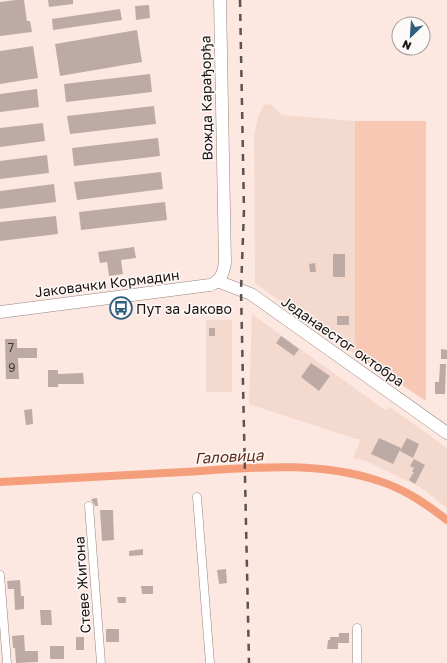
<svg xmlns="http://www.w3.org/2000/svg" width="447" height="663" font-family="'Golos Text',sans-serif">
  <rect width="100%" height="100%" fill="#fce8e1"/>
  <g fill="#f4d9ce">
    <path d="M 271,104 L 282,115 L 355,121 L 355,354 L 255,283 L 254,136 L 258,117 L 264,105 Z"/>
    <path d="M 252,314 L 385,410 L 390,407 L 447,448 L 447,508 L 420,487 L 366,461 L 353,458 L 361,439 L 356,439 L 249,404 Z"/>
    <rect x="206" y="320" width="26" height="72"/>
  </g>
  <path fill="#f8c8b5" d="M 355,121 L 426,121 L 426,401 L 355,354 Z"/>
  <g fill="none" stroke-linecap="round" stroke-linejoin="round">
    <path stroke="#f49e7c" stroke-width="8" d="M 0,482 C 61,479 123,475 184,472 C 249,468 316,460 379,481 C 405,489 426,504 447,520"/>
  </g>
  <g fill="#bdaaa4">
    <path d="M 16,0 L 24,0 L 27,21 L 30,21 L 32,32 L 0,36 L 0,2 Z"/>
    <path d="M 48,0 L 73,0 L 73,4 L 49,7 Z"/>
    <path d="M 149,5 L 150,18 L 136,20 L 135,6 Z"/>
    <path d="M 120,9 L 122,20 L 53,30 L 52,19 Z"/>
    <path d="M 137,30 L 142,62 L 60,76 L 55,44 Z"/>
    <path d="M 33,46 L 38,78 L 0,84 L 0,51 Z"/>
    <path d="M 150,74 L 152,92 L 66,102 L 64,84 Z"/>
    <path d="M 37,89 L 39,107 L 0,112 L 0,94 Z"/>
    <path d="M 154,106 L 156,124 L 70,134 L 67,116 Z"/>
    <path d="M 43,123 L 45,141 L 0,147 L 0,128 Z"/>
    <path d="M 158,138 L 160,156 L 74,166 L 72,148 Z"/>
    <path d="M 47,155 L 49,173 L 0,179 L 0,161 Z"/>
    <path d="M 161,172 L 163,189 L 77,200 L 74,182 Z"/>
    <path d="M 54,184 L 56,202 L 0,209 L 0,191 Z"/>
    <path d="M 165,202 L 167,220 L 81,230 L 79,212 Z"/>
    <path d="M 56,216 L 58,234 L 0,241 L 0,222 Z"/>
    <path d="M 134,247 L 136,258 L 121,260 L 123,274 L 109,276 L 107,262 L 100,263 L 98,252 Z"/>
    <rect x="333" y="254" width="12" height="23"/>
    <path d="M 315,263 L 316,272 L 310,272 L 309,264 Z"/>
    <rect x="337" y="316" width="12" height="9"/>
    <rect x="209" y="328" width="6" height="8"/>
    <path d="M 281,336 L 299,349 L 294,356 L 276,343 Z"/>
    <path d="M 5,339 L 17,339 L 17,348 L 37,348 L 37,358 L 18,358 L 19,379 L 6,379 Z"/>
    <path d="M 441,349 L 447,350 L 447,359 L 441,359 Z"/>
    <path d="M 311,363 L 330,376 L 319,391 L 301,377 Z"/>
    <path d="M 440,364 L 446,364 L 445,394 L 435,394 L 435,382 L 439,382 Z"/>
    <path d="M 48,370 L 58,370 L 58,374 L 83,373 L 84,384 L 58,384 L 58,387 L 48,387 Z"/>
    <path d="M 32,409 L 33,424 L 26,425 L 24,410 Z"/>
    <path d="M 379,438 L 401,448 L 393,464 L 371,454 Z"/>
    <path d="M 407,438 L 419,444 L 413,458 L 400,451 Z"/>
    <path d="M 414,459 L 425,465 L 415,484 L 409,480 L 414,472 L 412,472 L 414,468 L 410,466 Z"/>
    <path d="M 97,498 L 98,506 L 95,506 L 91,499 Z"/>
    <path d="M 100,510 L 113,510 L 114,540 L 102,541 Z"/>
    <path d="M 143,549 L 143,555 L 129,556 L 129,551 Z"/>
    <path d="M 226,569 L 227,583 L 219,584 L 217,570 Z"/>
    <path d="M 20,580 L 21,596 L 24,596 L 24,609 L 15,610 L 14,589 L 8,589 L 7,581 Z"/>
    <path d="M 141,586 L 153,586 L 153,594 L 142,594 Z"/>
    <path d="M 117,597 L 126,597 L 126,603 L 118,603 Z"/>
    <path d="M 40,610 L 51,610 L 52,625 L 41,625 Z"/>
    <rect x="106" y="629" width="13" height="13"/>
    <path d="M 339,633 L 349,633 L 349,643 L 338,643 L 338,649 L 327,649 L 328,640 L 330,640 L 330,637 L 339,637 Z"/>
    <path d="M 24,635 L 25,651 L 38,651 L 38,662 L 16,663 L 15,648 L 13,648 L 12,636 Z"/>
    <rect x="76" y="637" width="8" height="13"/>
    <rect x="50" y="646" width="14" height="13"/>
  </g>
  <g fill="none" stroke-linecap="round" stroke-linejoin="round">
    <g stroke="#97857f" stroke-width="9">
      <g id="minor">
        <path d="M 197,497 L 210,663"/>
        <path d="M 89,506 L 101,663"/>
        <path d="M 0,575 L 7,663"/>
        <path d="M 357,663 L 357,628"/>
      </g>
    </g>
    <g stroke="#97857f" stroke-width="13">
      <g id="secondary">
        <path d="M 217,281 L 251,294 L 447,433"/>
        <path d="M 0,312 L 210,285 C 221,281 223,274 225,263 L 220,0"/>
      </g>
    </g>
    <use href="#minor" stroke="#fff" stroke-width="8"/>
    <use href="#secondary" stroke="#fff" stroke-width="12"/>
    <path stroke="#5d524f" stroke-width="2.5" stroke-dasharray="7 7" stroke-linecap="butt" d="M 240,0 L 244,210 L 241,290 L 249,663"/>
  </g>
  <defs>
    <g id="bus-ring" transform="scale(1.15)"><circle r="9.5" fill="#fdf9f8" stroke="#2d5e7c" stroke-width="1.5"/><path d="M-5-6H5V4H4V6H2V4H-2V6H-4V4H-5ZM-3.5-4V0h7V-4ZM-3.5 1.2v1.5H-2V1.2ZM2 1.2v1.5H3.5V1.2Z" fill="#2d5e7c"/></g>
  </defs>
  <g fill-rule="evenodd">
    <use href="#bus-ring" x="121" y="308"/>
  </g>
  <g text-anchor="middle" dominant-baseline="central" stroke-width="3" stroke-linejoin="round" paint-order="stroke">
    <g font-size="12" fill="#423835">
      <text x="11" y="347">7</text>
      <text x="12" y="367">9</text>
    </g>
    <g font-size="14" fill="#191210" stroke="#fdf9f8">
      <text transform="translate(206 98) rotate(-91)">Вожда Карађорђа</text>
      <text transform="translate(107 283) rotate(-7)">Јаковачки Кормадин</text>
      <text transform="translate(343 341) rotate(35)">Једанаестог октобра</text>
      <text transform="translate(82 585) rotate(-94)">Стеве Жигона</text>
    </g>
    <g font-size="14" fill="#191210" stroke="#fdf9f8" text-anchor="start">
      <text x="136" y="308">Пут за Јаково</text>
    </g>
    <g font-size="15" font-style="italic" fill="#612a13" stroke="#fdf9f8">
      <text transform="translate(229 456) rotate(-3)">Галовица</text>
    </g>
  </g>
  <g transform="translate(411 36) rotate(205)"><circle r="19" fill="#fdf9f8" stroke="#a29d9b"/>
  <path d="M0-3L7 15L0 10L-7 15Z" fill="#2d5e7c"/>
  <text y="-6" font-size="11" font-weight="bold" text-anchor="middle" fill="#191210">N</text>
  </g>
</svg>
